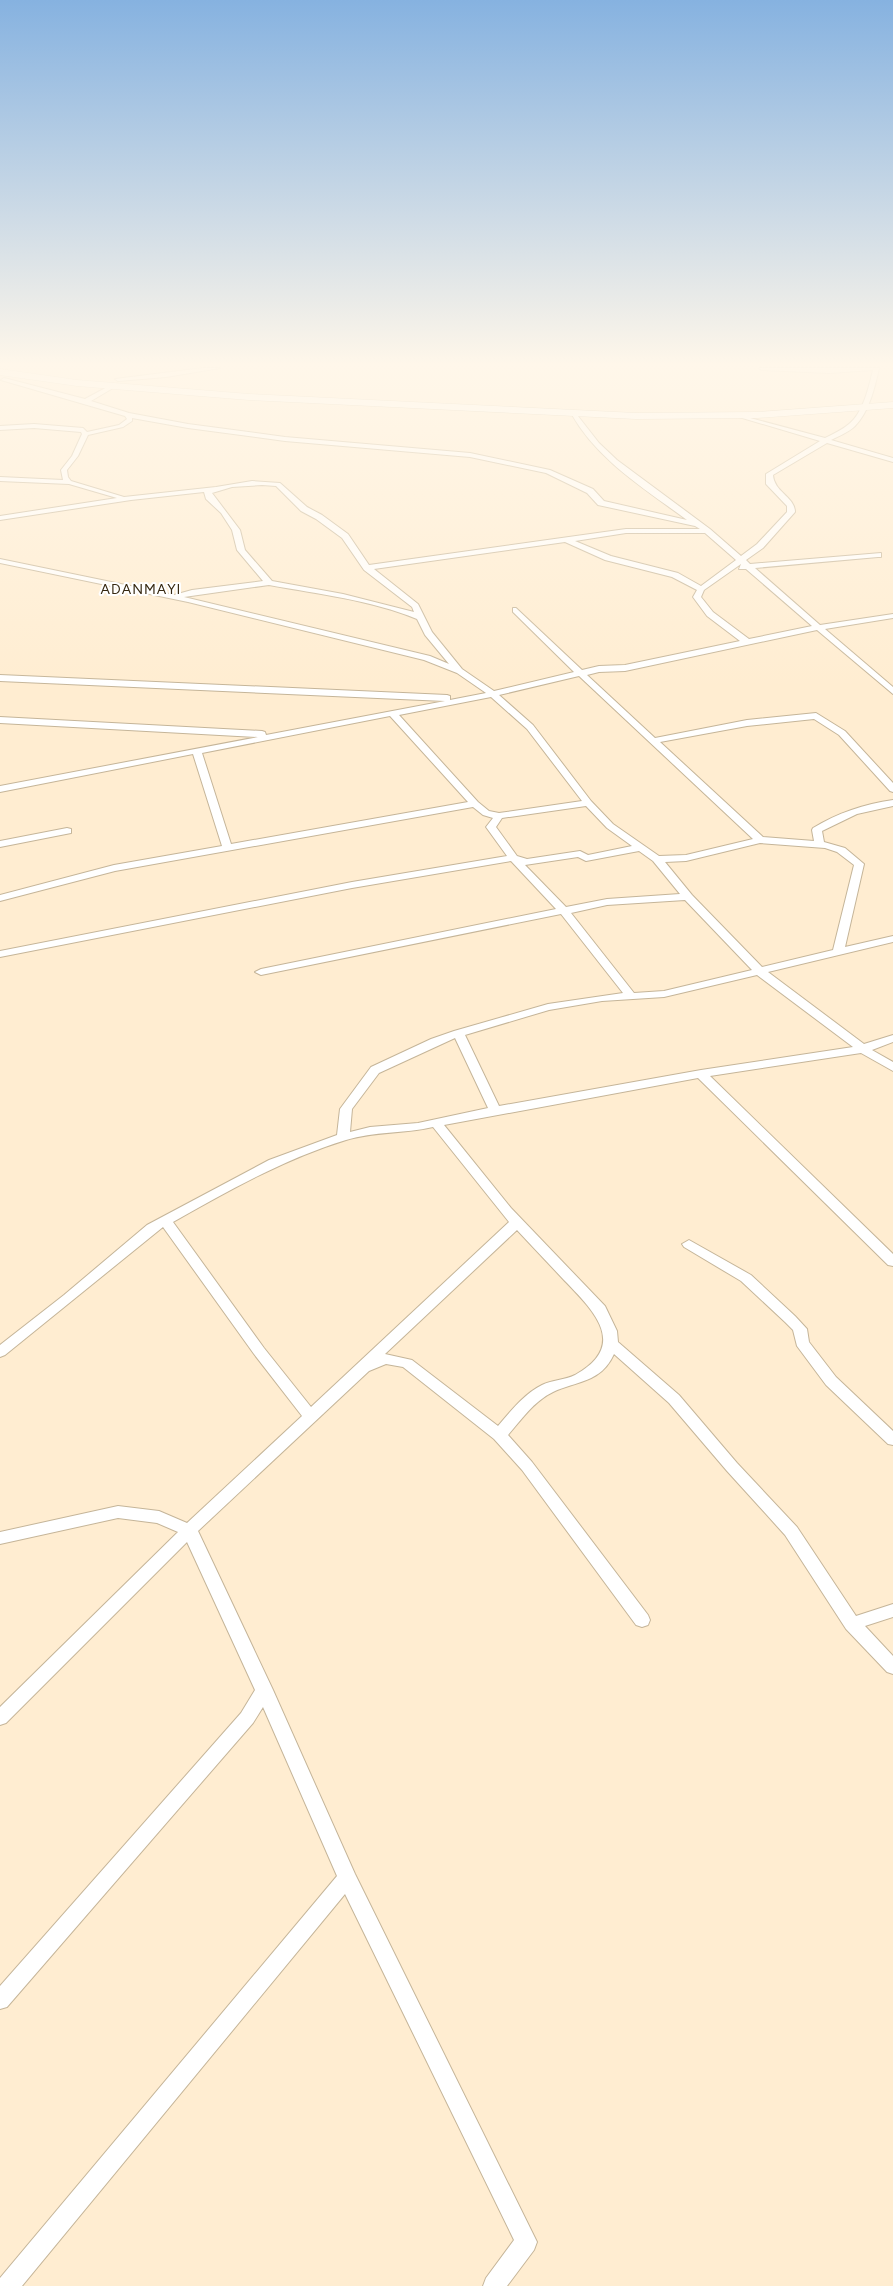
<svg xmlns="http://www.w3.org/2000/svg" width="893" height="2286" font-family="Figtree,sans-serif">
  <rect width="100%" height="100%" fill="#ffedd1"/>
  <g fill="none" stroke-linecap="round" stroke-linejoin="round">
    <g stroke="#c5b599" stroke-width="2">
      <g id="minor">
        <path d="M 203,368 L 220,368 L 166,377 L 118,381 L 115,379 Z"/>
        <path d="M 759,368 L 879,368 C 875,387 869,412 855,426 C 849,432 839,436 831,440 L 893,458 L 893,462 L 827,443 L 773,475 C 774,492 795,497 795,512 L 763,548 L 746,560 L 750,564 L 881,553 L 881,557 L 878,557 L 755,568 L 820,625 L 893,614 L 893,618 L 825,629 L 893,687 L 893,694 L 817,630 L 625,671 L 599,672 L 587,675 L 655,738 L 747,720 L 816,713 L 845,731 L 893,783 L 893,792 L 890,791 L 839,735 L 814,719 L 747,726 L 660,742 L 763,837 L 814,841 L 812,830 L 813,828 C 838,813 864,804 893,800 L 893,806 L 857,814 L 822,831 L 824,842 L 845,848 L 864,864 L 845,947 L 893,936 L 893,942 L 768,972 L 864,1044 L 893,1035 L 893,1042 L 872,1050 L 893,1062 L 893,1071 L 861,1053 L 710,1076 L 893,1254 L 893,1266 L 888,1265 L 698,1078 L 444,1125 L 511,1208 L 605,1306 L 617,1331 L 618,1342 L 679,1395 L 737,1463 L 797,1527 L 856,1616 L 893,1604 L 893,1617 L 865,1626 L 893,1656 L 893,1674 L 887,1672 L 846,1629 L 785,1535 L 727,1471 L 669,1403 L 614,1354 C 601,1383 576,1381 553,1392 C 534,1401 521,1420 508,1435 L 532,1462 L 648,1615 L 650,1620 L 648,1625 L 642,1627 L 636,1625 L 522,1470 L 494,1439 L 403,1367 L 386,1364 L 369,1371 L 198,1531 L 273,1690 L 355,1874 L 537,2242 L 534,2250 L 507,2286 L 483,2286 L 486,2278 L 514,2240 L 345,1894 L 22,2286 L 0,2286 L 0,2278 L 337,1876 L 263,1707 L 253,1723 L 7,2007 L 0,2009 L 0,1986 L 241,1713 L 255,1690 L 187,1542 L 6,1723 L 0,1725 L 0,1707 L 178,1532 L 157,1523 L 118,1518 L 0,1544 L 0,1532 L 118,1506 L 159,1511 L 187,1523 L 302,1416 L 254,1354 L 163,1227 L 5,1355 L 0,1357 L 0,1345 L 64,1295 L 147,1225 L 269,1160 L 337,1135 L 340,1109 L 371,1067 L 431,1039 L 454,1031 L 548,1004 L 623,993 L 561,914 L 261,975 L 255,972 L 261,969 L 556,909 L 511,861 L 352,888 L 0,957 L 0,951 L 352,882 L 507,856 L 486,827 L 493,818 L 483,815 L 473,807 L 115,871 L 0,901 L 0,895 L 114,865 L 222,846 L 193,754 L 0,792 L 0,786 L 258,737 L 0,723 L 0,717 L 262,731 L 265,732 L 266,735 L 445,701 L 0,681 L 0,675 L 447,695 L 450,696 L 450,700 L 486,693 L 457,673 L 424,660 L 188,602 L 0,563 L 0,559 L 174,595 L 192,590 L 263,581 L 237,550 L 232,530 L 221,513 L 206,499 L 204,492 L 131,500 L 0,520 L 0,516 L 117,498 L 69,484 L 0,481 L 0,477 L 63,480 L 61,470 L 72,456 L 82,434 L 81,432 L 34,428 L 0,430 L 0,426 L 34,424 L 83,428 L 87,432 L 119,425 L 127,419 L 125,416 L 1,380 L 4,378 L 85,399 L 111,385 L 113,388 L 91,401 L 129,413 L 188,424 L 285,437 L 470,453 L 550,470 L 593,489 L 604,501 L 687,520 C 645,489 597,460 571,413 L 574,411 L 599,443 L 617,460 L 710,529 L 741,556 L 757,544 L 787,512 L 787,506 L 766,484 L 766,474 L 820,441 L 739,417 L 739,415 L 825,438 C 833,434 842,430 849,424 C 863,413 869,387 873,370 L 829,373 L 762,370 ZM 132,418 L 188,428 L 285,441 L 470,457 L 546,473 L 587,493 L 598,505 L 695,526 L 700,529 L 626,529 L 369,565 L 348,534 L 322,515 L 307,507 L 280,483 L 252,481 L 216,487 L 124,497 L 71,481 L 68,477 L 67,470 L 78,456 L 88,435 L 123,427 L 132,421 ZM 262,485 L 276,486 L 301,511 L 316,519 L 342,538 L 364,570 L 412,607 L 414,612 L 343,594 L 272,581 L 245,550 L 240,530 L 212,493 L 232,487 ZM 626,533 L 705,533 L 736,560 L 701,586 L 678,573 L 611,556 L 575,541 ZM 565,542 L 605,560 L 672,577 L 697,590 L 693,597 L 707,616 L 740,641 L 625,665 L 599,666 L 582,670 L 516,608 L 513,608 L 513,612 L 574,672 L 494,691 L 462,669 L 432,632 L 418,604 L 374,569 ZM 741,564 L 739,569 L 746,569 L 812,626 L 749,639 L 713,612 L 701,597 L 704,590 ZM 269,585 C 318,594 371,600 417,619 L 425,635 L 449,664 L 430,656 L 184,597 ZM 579,676 L 753,839 L 686,855 L 659,856 L 613,824 L 591,801 L 533,725 L 499,695 ZM 491,697 L 527,729 L 582,801 L 499,813 L 489,811 L 478,802 L 399,715 ZM 390,716 L 468,802 L 231,844 L 202,753 ZM 586,806 L 607,828 L 632,846 L 588,855 L 580,851 L 527,859 L 517,856 L 496,827 L 502,818 ZM 760,843 L 825,848 L 837,852 L 854,865 L 833,950 L 762,967 L 692,895 L 665,862 L 686,861 ZM 639,851 L 653,861 L 680,894 L 607,899 L 566,907 L 525,865 L 578,857 L 586,861 ZM 685,900 L 752,970 L 664,991 L 634,993 L 571,913 L 607,905 ZM 757,975 L 853,1047 L 701,1070 L 499,1106 L 465,1035 L 549,1010 L 602,1001 L 664,997 ZM 455,1038 L 488,1108 L 418,1123 L 370,1127 L 350,1132 L 352,1109 L 379,1073 ZM 433,1127 L 509,1222 L 311,1407 L 264,1348 L 173,1222 C 228,1191 284,1159 346,1140 C 374,1131 404,1134 433,1127 ZM 517,1230 C 532,1246 548,1263 564,1280 C 594,1311 629,1345 575,1375 C 565,1380 552,1380 542,1385 C 524,1394 511,1411 498,1426 L 412,1360 L 385,1354 Z"/>
        <path d="M 67,828 L 71,829 L 71,833 L 0,847 L 0,841 Z"/>
        <path d="M 689,1240 L 751,1275 L 795,1316 L 807,1329 L 809,1342 L 836,1377 L 893,1431 L 893,1445 L 888,1444 L 826,1385 L 797,1346 L 793,1330 L 785,1322 L 741,1281 L 684,1247 L 682,1244 Z"/>
      </g>
    </g>
    <g stroke="#c5b599" stroke-width="1">
      <path id="secondary" d="M 0,369 L 77,380 L 249,394 L 636,413 L 757,412 L 893,402 L 893,408 L 757,418 L 636,419 L 249,400 L 77,386 L 0,375 Z"/>
    </g>
    <use href="#minor" fill="#fff" fill-rule="evenodd"/>
    <use href="#secondary" fill="#fff" fill-rule="evenodd"/>
  </g>
  <linearGradient id="sky" x2="0" y2="1"><stop stop-color="#86b2e0"/><stop offset="0.53" stop-color="#fff7ea"/><stop offset="1" stop-color="#fff7ea" stop-opacity="0"/></linearGradient>
  <rect width="893" height="688" fill="url(#sky)"/>
  <g text-anchor="middle" dominant-baseline="central" stroke-width="4" stroke-linejoin="round" paint-order="stroke">
    <g font-size="14" letter-spacing="1" fill="#362811" stroke="#fff">
      <text x="141" y="589">ADANMAYI</text>
    </g>
  </g>
</svg>
